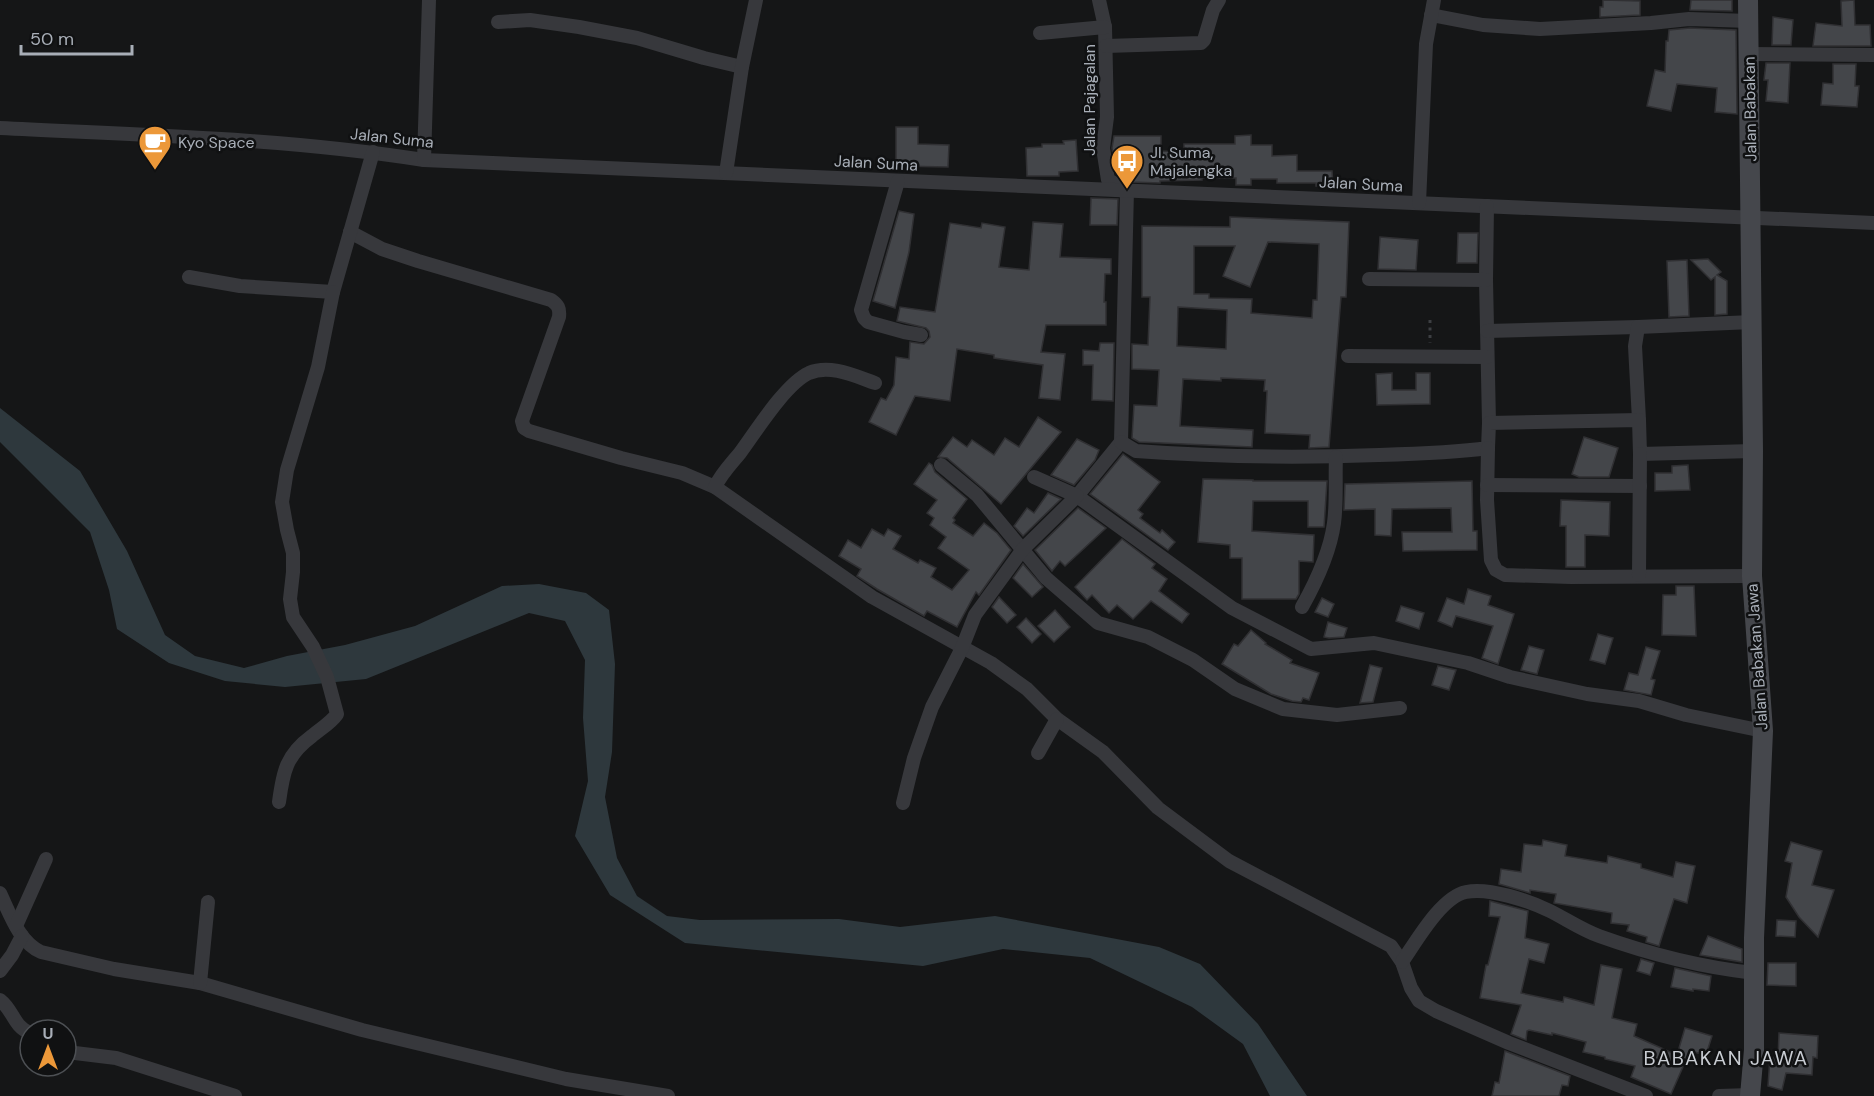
<svg xmlns="http://www.w3.org/2000/svg" width="1874" height="1096" font-family="'DM Sans',sans-serif">
  <rect width="100%" height="100%" fill="#151617"/>
  <path fill="#2e383d" d="M 0,408 L 80,471 L 127,551 L 165,635 L 195,656 L 244,668 L 287,656 L 345,645 L 415,626 L 502,586 L 539,584 L 586,593 L 609,610 L 615,664 L 612,752 L 605,797 L 617,858 L 637,896 L 667,916 L 700,920 L 839,919 L 900,927 L 995,916 L 1159,947 L 1200,964 L 1258,1024 L 1307,1096 L 1270,1096 L 1243,1044 L 1192,1007 L 1090,958 L 1003,949 L 923,966 L 685,943 L 610,895 L 575,836 L 588,781 L 583,718 L 585,660 L 565,621 L 529,613 L 366,679 L 285,687 L 225,681 L 169,663 L 117,629 L 109,590 L 90,532 L 0,442 Z"/>
  <g fill="#44464a" stroke="#303033" stroke-width="1.5" fill-rule="evenodd">
    <path d="M 1603,0 L 1640,1 L 1640,15 L 1600,17 L 1600,7 L 1603,7 Z"/>
    <path d="M 1691,0 L 1732,0 L 1732,11 L 1690,10 Z"/>
    <path d="M 1854,0 L 1855,25 L 1870,25 L 1871,46 L 1813,46 L 1816,23 L 1842,26 L 1841,1 Z"/>
    <path d="M 1773,17 L 1793,20 L 1791,45 L 1772,45 Z"/>
    <path d="M 1690,28 L 1736,30 L 1737,114 L 1715,112 L 1717,88 L 1677,84 L 1671,111 L 1647,106 L 1655,70 L 1665,72 L 1666,41 L 1668,41 L 1669,30 Z"/>
    <path d="M 1766,63 L 1790,63 L 1788,103 L 1766,101 L 1768,80 L 1764,80 Z"/>
    <path d="M 1833,64 L 1856,64 L 1855,86 L 1859,86 L 1857,107 L 1821,105 L 1823,83 L 1833,84 Z"/>
    <path d="M 896,127 L 918,127 L 918,144 L 949,145 L 948,167 L 896,166 Z"/>
    <path d="M 1251,135 L 1251,145 L 1272,145 L 1272,156 L 1297,155 L 1297,171 L 1332,171 L 1333,186 L 1316,186 L 1316,183 L 1277,183 L 1277,179 L 1251,179 L 1251,185 L 1236,185 L 1236,178 L 1202,178 L 1202,180 L 1160,181 L 1160,183 L 1131,182 L 1116,174 L 1112,148 L 1114,136 L 1161,136 L 1161,151 L 1184,152 L 1184,144 L 1235,144 L 1235,136 Z"/>
    <path d="M 1076,140 L 1078,171 L 1059,172 L 1059,176 L 1027,176 L 1026,148 L 1042,147 L 1042,144 L 1064,144 L 1063,141 Z"/>
    <path d="M 1091,198 L 1118,199 L 1117,225 L 1090,225 Z"/>
    <path d="M 899,211 L 914,214 L 909,252 L 895,308 L 873,301 Z"/>
    <path d="M 1230,217 L 1349,222 L 1346,297 L 1341,297 L 1329,447 L 1309,448 L 1310,435 L 1265,433 L 1267,391 L 1264,391 L 1265,380 L 1221,378 L 1221,381 L 1183,379 L 1180,426 L 1253,430 L 1252,447 L 1139,442 L 1132,438 L 1134,405 L 1157,406 L 1159,370 L 1132,369 L 1132,344 L 1148,345 L 1150,297 L 1142,297 L 1142,226 L 1230,227 ZM 1268,242 L 1319,244 L 1317,300 L 1313,300 L 1312,318 L 1251,313 L 1252,299 L 1209,298 L 1209,294 L 1194,294 L 1194,246 L 1235,246 L 1223,276 L 1250,287 ZM 1178,307 L 1227,310 L 1226,349 L 1177,346 Z"/>
    <path d="M 1033,222 L 1063,224 L 1060,257 L 1111,259 L 1111,274 L 1105,274 L 1104,302 L 1106,302 L 1106,325 L 1046,325 L 1041,352 L 1065,354 L 1060,400 L 1039,398 L 1043,365 L 994,358 L 994,355 L 957,349 L 950,401 L 915,396 L 896,435 L 869,422 L 881,398 L 886,400 L 894,385 L 896,357 L 909,359 L 910,342 L 924,344 L 930,337 L 929,331 L 926,328 L 897,321 L 900,307 L 935,312 L 950,223 L 981,228 L 982,223 L 1005,227 L 999,267 L 1029,270 Z"/>
    <path d="M 1458,233 L 1478,233 L 1477,263 L 1457,263 Z"/>
    <path d="M 1380,237 L 1418,240 L 1416,270 L 1378,269 Z"/>
    <path d="M 1708,259 L 1721,272 L 1717,275 L 1727,281 L 1727,314 L 1715,315 L 1715,277 L 1711,280 L 1691,260 Z"/>
    <path d="M 1687,260 L 1689,316 L 1669,317 L 1667,261 Z"/>
    <path d="M 1100,343 L 1114,343 L 1113,401 L 1092,400 L 1093,365 L 1083,365 L 1083,350 L 1099,351 Z"/>
    <path d="M 1392,373 L 1392,390 L 1416,390 L 1416,373 L 1430,373 L 1430,404 L 1377,405 L 1376,374 Z"/>
    <path d="M 1038,417 L 1061,432 L 1001,504 L 947,458 L 938,457 L 953,437 L 967,447 L 972,440 L 994,455 L 1005,438 L 1019,447 Z"/>
    <path d="M 1584,437 L 1618,448 L 1609,477 L 1579,477 L 1572,474 Z"/>
    <path d="M 1077,439 L 1099,450 L 1095,460 L 1074,485 L 1051,475 Z"/>
    <path d="M 1123,454 L 1160,482 L 1138,510 L 1143,514 L 1140,518 L 1160,533 L 1162,530 L 1175,542 L 1168,550 L 1090,494 Z"/>
    <path d="M 929,463 L 932,465 L 935,472 L 967,499 L 953,518 L 955,520 L 953,523 L 973,536 L 984,523 L 997,533 L 1011,550 L 979,595 L 976,592 L 957,627 L 927,611 L 924,616 L 877,589 L 857,576 L 861,569 L 839,556 L 848,540 L 861,548 L 872,529 L 884,536 L 888,529 L 901,536 L 893,549 L 918,563 L 920,560 L 936,568 L 931,577 L 952,590 L 969,570 L 938,548 L 946,537 L 930,525 L 934,518 L 927,513 L 937,500 L 914,484 Z"/>
    <path d="M 1688,465 L 1690,490 L 1655,491 L 1655,473 L 1672,473 L 1672,466 Z"/>
    <path d="M 1203,479 L 1253,480 L 1253,481 L 1327,481 L 1324,527 L 1308,527 L 1308,501 L 1253,501 L 1252,531 L 1314,535 L 1313,562 L 1299,561 L 1299,594 L 1296,599 L 1242,599 L 1242,558 L 1230,558 L 1230,545 L 1198,542 Z"/>
    <path d="M 1472,481 L 1473,531 L 1477,531 L 1477,550 L 1403,551 L 1402,532 L 1452,532 L 1451,508 L 1392,509 L 1391,536 L 1375,535 L 1375,509 L 1344,510 L 1345,484 Z"/>
    <path d="M 1048,493 L 1061,499 L 1023,536 L 1014,526 L 1027,508 L 1034,513 Z"/>
    <path d="M 1561,500 L 1610,502 L 1609,536 L 1585,535 L 1585,567 L 1566,567 L 1566,526 L 1560,526 Z"/>
    <path d="M 1078,508 L 1106,528 L 1065,566 L 1060,561 L 1052,571 L 1035,550 Z"/>
    <path d="M 1122,539 L 1155,564 L 1152,568 L 1167,579 L 1159,591 L 1189,614 L 1182,623 L 1151,601 L 1133,619 L 1117,605 L 1109,613 L 1092,595 L 1087,600 L 1075,587 Z"/>
    <path d="M 1023,564 L 1043,587 L 1032,597 L 1013,578 Z"/>
    <path d="M 1676,586 L 1694,586 L 1696,636 L 1662,635 L 1663,595 L 1676,595 Z"/>
    <path d="M 1468,589 L 1491,596 L 1488,605 L 1514,614 L 1498,664 L 1482,658 L 1493,626 L 1456,616 L 1452,627 L 1438,621 L 1447,598 L 1464,604 Z"/>
    <path d="M 999,597 L 1016,615 L 1007,623 L 992,607 Z"/>
    <path d="M 1322,598 L 1334,604 L 1328,617 L 1315,612 Z"/>
    <path d="M 1401,606 L 1424,613 L 1419,629 L 1396,621 Z"/>
    <path d="M 1055,610 L 1070,627 L 1054,642 L 1038,626 Z"/>
    <path d="M 1026,618 L 1041,634 L 1032,643 L 1017,627 Z"/>
    <path d="M 1328,622 L 1347,628 L 1344,637 L 1329,638 L 1324,637 Z"/>
    <path d="M 1251,630 L 1266,643 L 1265,644 L 1292,660 L 1290,663 L 1319,673 L 1309,700 L 1303,698 L 1301,702 L 1292,701 L 1271,694 L 1222,664 L 1234,644 L 1238,646 Z"/>
    <path d="M 1598,634 L 1613,638 L 1605,664 L 1590,660 Z"/>
    <path d="M 1529,646 L 1544,650 L 1537,674 L 1521,670 Z"/>
    <path d="M 1646,647 L 1660,651 L 1651,679 L 1655,680 L 1651,695 L 1624,690 L 1629,673 L 1638,675 Z"/>
    <path d="M 1370,665 L 1382,668 L 1373,702 L 1360,703 Z"/>
    <path d="M 1438,666 L 1456,670 L 1449,690 L 1432,685 Z"/>
    <path d="M 1543,840 L 1567,845 L 1565,856 L 1607,863 L 1608,856 L 1641,864 L 1641,868 L 1673,877 L 1676,862 L 1695,866 L 1687,903 L 1674,899 L 1659,946 L 1646,942 L 1647,937 L 1627,931 L 1629,925 L 1611,923 L 1612,913 L 1554,903 L 1556,894 L 1530,890 L 1530,893 L 1499,884 L 1501,869 L 1521,872 L 1524,844 L 1542,846 Z"/>
    <path d="M 1791,842 L 1822,851 L 1812,885 L 1834,890 L 1818,937 L 1799,917 L 1786,897 L 1792,863 L 1785,861 Z"/>
    <path d="M 1490,901 L 1528,911 L 1525,938 L 1549,944 L 1544,963 L 1529,959 L 1521,993 L 1563,1002 L 1564,997 L 1594,1005 L 1601,965 L 1622,969 L 1612,1018 L 1637,1024 L 1634,1036 L 1677,1055 L 1685,1028 L 1712,1036 L 1706,1055 L 1690,1051 L 1671,1094 L 1631,1077 L 1635,1066 L 1605,1059 L 1605,1057 L 1583,1052 L 1586,1042 L 1552,1033 L 1552,1035 L 1529,1030 L 1527,1031 L 1526,1040 L 1511,1034 L 1521,1005 L 1480,998 L 1486,965 L 1488,965 L 1500,917 L 1489,916 Z"/>
    <path d="M 1777,920 L 1796,921 L 1795,937 L 1776,936 Z"/>
    <path d="M 1708,936 L 1742,949 L 1742,962 L 1700,955 Z"/>
    <path d="M 1641,959 L 1654,963 L 1650,975 L 1637,971 Z"/>
    <path d="M 1768,963 L 1796,963 L 1796,986 L 1767,985 Z"/>
    <path d="M 1675,968 L 1711,976 L 1709,991 L 1693,989 L 1693,991 L 1671,987 Z"/>
    <path d="M 1779,1033 L 1818,1036 L 1817,1058 L 1813,1057 L 1812,1075 L 1786,1073 L 1782,1090 L 1768,1086 L 1770,1057 L 1778,1058 Z"/>
    <path d="M 1505,1051 L 1570,1076 L 1568,1086 L 1562,1085 L 1559,1096 L 1492,1096 L 1495,1082 L 1499,1083 Z"/>
  </g>
  <g fill="none" stroke-linecap="round" stroke-linejoin="round">
    <path stroke="#3d3f43" stroke-width="3" stroke-dasharray="3 4.5" stroke-linecap="butt" d="M 1430,320 L 1430,343"/>
    <g stroke="#37383c" stroke-width="14">
      <path d="M 1099,0 L 1105,27 L 1107,117 L 1103,148 L 1108,180 L 1127,190 L 1121,442 L 1077,496 L 1232,608 L 1311,649 L 1374,643 L 1468,663 L 1510,677 L 1587,694 L 1639,701 L 1686,715 L 1763,731"/>
      <path d="M 1431,15 L 1483,25 L 1540,29 L 1651,23 L 1689,19 L 1749,21"/>
      <path d="M 498,22 L 530,20 L 579,27 L 637,38 L 704,58 L 742,67"/>
      <path d="M 1040,33 L 1105,27"/>
      <path d="M 1106,46 L 1201,43 L 1204,40 L 1213,10 L 1219,0"/>
      <path d="M 1749,54 L 1874,55"/>
      <path d="M 0,128 C 141,135 284,138 424,160 L 1874,223"/>
      <path d="M 424,160 L 429,0"/>
      <path d="M 726,173 L 742,67 L 756,0"/>
      <path d="M 898,181 L 861,310 L 864,318 L 868,322 L 904,332 L 921,335"/>
      <path d="M 1419,203 L 1426,44 L 1434,0"/>
      <path d="M 1487,206 L 1486,280 L 1489,423"/>
      <path d="M 350,232 L 382,249 L 418,261 L 551,300 C 558,305 560,308 559,317 L 522,421 L 524,428 L 529,431 L 621,458 L 682,473 L 715,487"/>
      <path d="M 189,277 L 240,286 L 333,292 L 373,152"/>
      <path d="M 1369,279 L 1486,280"/>
      <path d="M 1487,331 L 1638,327"/>
      <path d="M 1348,356 L 1487,357"/>
      <path d="M 875,383 C 855,376 830,364 809,373 C 785,384 755,433 740,453 C 731,464 721,474 715,487 L 872,597 L 991,663 L 1027,689 L 1057,719 L 1103,752 L 1158,808 L 1229,861 L 1391,946 L 1402,962 L 1411,988 L 1419,1001 L 1436,1011 L 1509,1043 L 1646,1096"/>
      <path d="M 1639,420 L 1635,346 L 1638,327 L 1752,322"/>
      <path d="M 1121,442 L 1136,451 C 1217,457 1298,458 1379,455 C 1415,454 1452,453 1488,448 L 1489,423 L 1639,420 L 1640,454 L 1753,451"/>
      <path d="M 1488,448 L 1487,500 L 1491,560 L 1496,570 L 1505,575 L 1571,577 L 1752,576"/>
      <path d="M 941,465 L 977,495 L 1046,578 L 1098,623 L 1148,637 L 1193,660 L 1235,689 L 1283,709 L 1337,715 L 1400,708"/>
      <path d="M 1487,485 L 1640,486"/>
      <path d="M 1639,575 L 1640,454"/>
      <path d="M 1302,607 C 1316,582 1330,553 1334,523 C 1337,501 1335,479 1336,457"/>
      <path d="M 1038,753 L 1057,719"/>
      <path d="M 279,802 C 283,772 286,755 312,736 C 320,729 331,723 337,714 L 327,677 L 313,647 L 293,617 L 290,599 L 293,572 L 293,553 L 287,530 L 282,502 L 287,470 L 318,367 L 333,292"/>
      <path d="M 903,803 L 914,758 L 932,707 L 962,648 L 975,615 L 1023,549 L 1077,496 L 1034,477"/>
      <path d="M 0,893 C 10,914 19,942 41,952 L 114,969 L 200,983 L 362,1030 L 566,1079 L 668,1096"/>
      <path d="M 16,926 L 46,859"/>
      <path d="M 1402,962 C 1416,942 1441,897 1466,892 C 1489,887 1529,901 1550,911 C 1566,919 1582,930 1599,936 C 1649,954 1700,967 1754,973"/>
      <path d="M 0,971 L 12,955 L 22,936"/>
      <path d="M 200,983 L 208,902"/>
      <path d="M 0,1000 C 14,1011 13,1026 30,1033"/>
      <path d="M 66,1048 L 75,1053 L 116,1058 L 235,1096"/>
      <path d="M 1719,1096 L 1750,1095"/>
    </g>
    <path stroke="#45474c" stroke-width="20" d="M 1748,0 L 1753,451 L 1752,576 L 1763,731 L 1754,938 L 1754,1050 L 1750,1096"/>
  </g>
  <defs>
    <g id="cafe-pin" transform="scale(1.725)"><path d="M0 17L-7.5 6A9.5 9.5 0 1 1 7.5 6Z" fill="#ec9839" stroke="#101112"/><path d="M-5.5-4.5H6V0H3Q3 3.5 0 3.5H-2.5Q-5.5 3.5-5.5 0ZM3-3.2v2h1.7v-2ZM-6 4.5H4V6H-6Z" fill="#fff"/></g>
    <g id="bus-pin" transform="scale(1.725)"><path d="M0 17L-7.5 6A9.5 9.5 0 1 1 7.5 6Z" fill="#ec9839" stroke="#101112"/><path d="M-5-6H5V4H4V6H2V4H-2V6H-4V4H-5ZM-3.5-4V0h7V-4ZM-3.5 1.2v1.5H-2V1.2ZM2 1.2v1.5H3.5V1.2Z" fill="#fff"/></g>
  </defs>
  <g fill-rule="evenodd">
    <use href="#cafe-pin" x="155" y="142"/>
    <use href="#bus-pin" x="1127" y="161"/>
  </g>
  <g text-anchor="middle" dominant-baseline="central" stroke-width="5" stroke-linejoin="round" paint-order="stroke">
    <g font-size="16" fill="#a8aeb7" stroke="#101112">
      <text transform="translate(1089 100) rotate(-90)">Jalan Pajagalan</text>
      <text transform="translate(1750 109) rotate(-91)">Jalan Babakan</text>
      <text transform="translate(392 138) rotate(6)">Jalan Suma</text>
      <text transform="translate(876 163) rotate(3)">Jalan Suma</text>
      <text transform="translate(1361 184) rotate(3)">Jalan Suma</text>
      <text transform="translate(1757 657) rotate(-94)">Jalan Babakan Jawa</text>
    </g>
    <g font-size="16" fill="#a8aeb7" stroke="#101112" text-anchor="start">
      <text x="178" y="142">Kyo Space</text>
      <text x="1150" y="152">Jl. Suma,<tspan x="1150" dy="18">Majalengka</tspan></text>
    </g>
    <g font-size="20" letter-spacing="1.5" fill="#c9cdd3" stroke="#101112">
      <text x="1726" y="1058">BABAKAN JAWA</text>
    </g>
  </g>
  <g transform="translate(48 1048)"><circle r="28" fill="#101112" stroke="#4d5054" stroke-width="1.5"/>
  <path d="M0-4.5L10 22L0 15L-10 22Z" fill="#ec9839"/>
  <text y="-9" font-size="16" font-weight="bold" text-anchor="middle" fill="#a8aeb7">U</text>
  </g>
  <path d="M21 45v9h111v-9" fill="none" stroke="#a8aeb7" stroke-width="3"/>
  <text x="30" y="45" font-size="18" fill="#a8aeb7" stroke="#101112" stroke-width="4.5" paint-order="stroke">50 m</text>
</svg>
